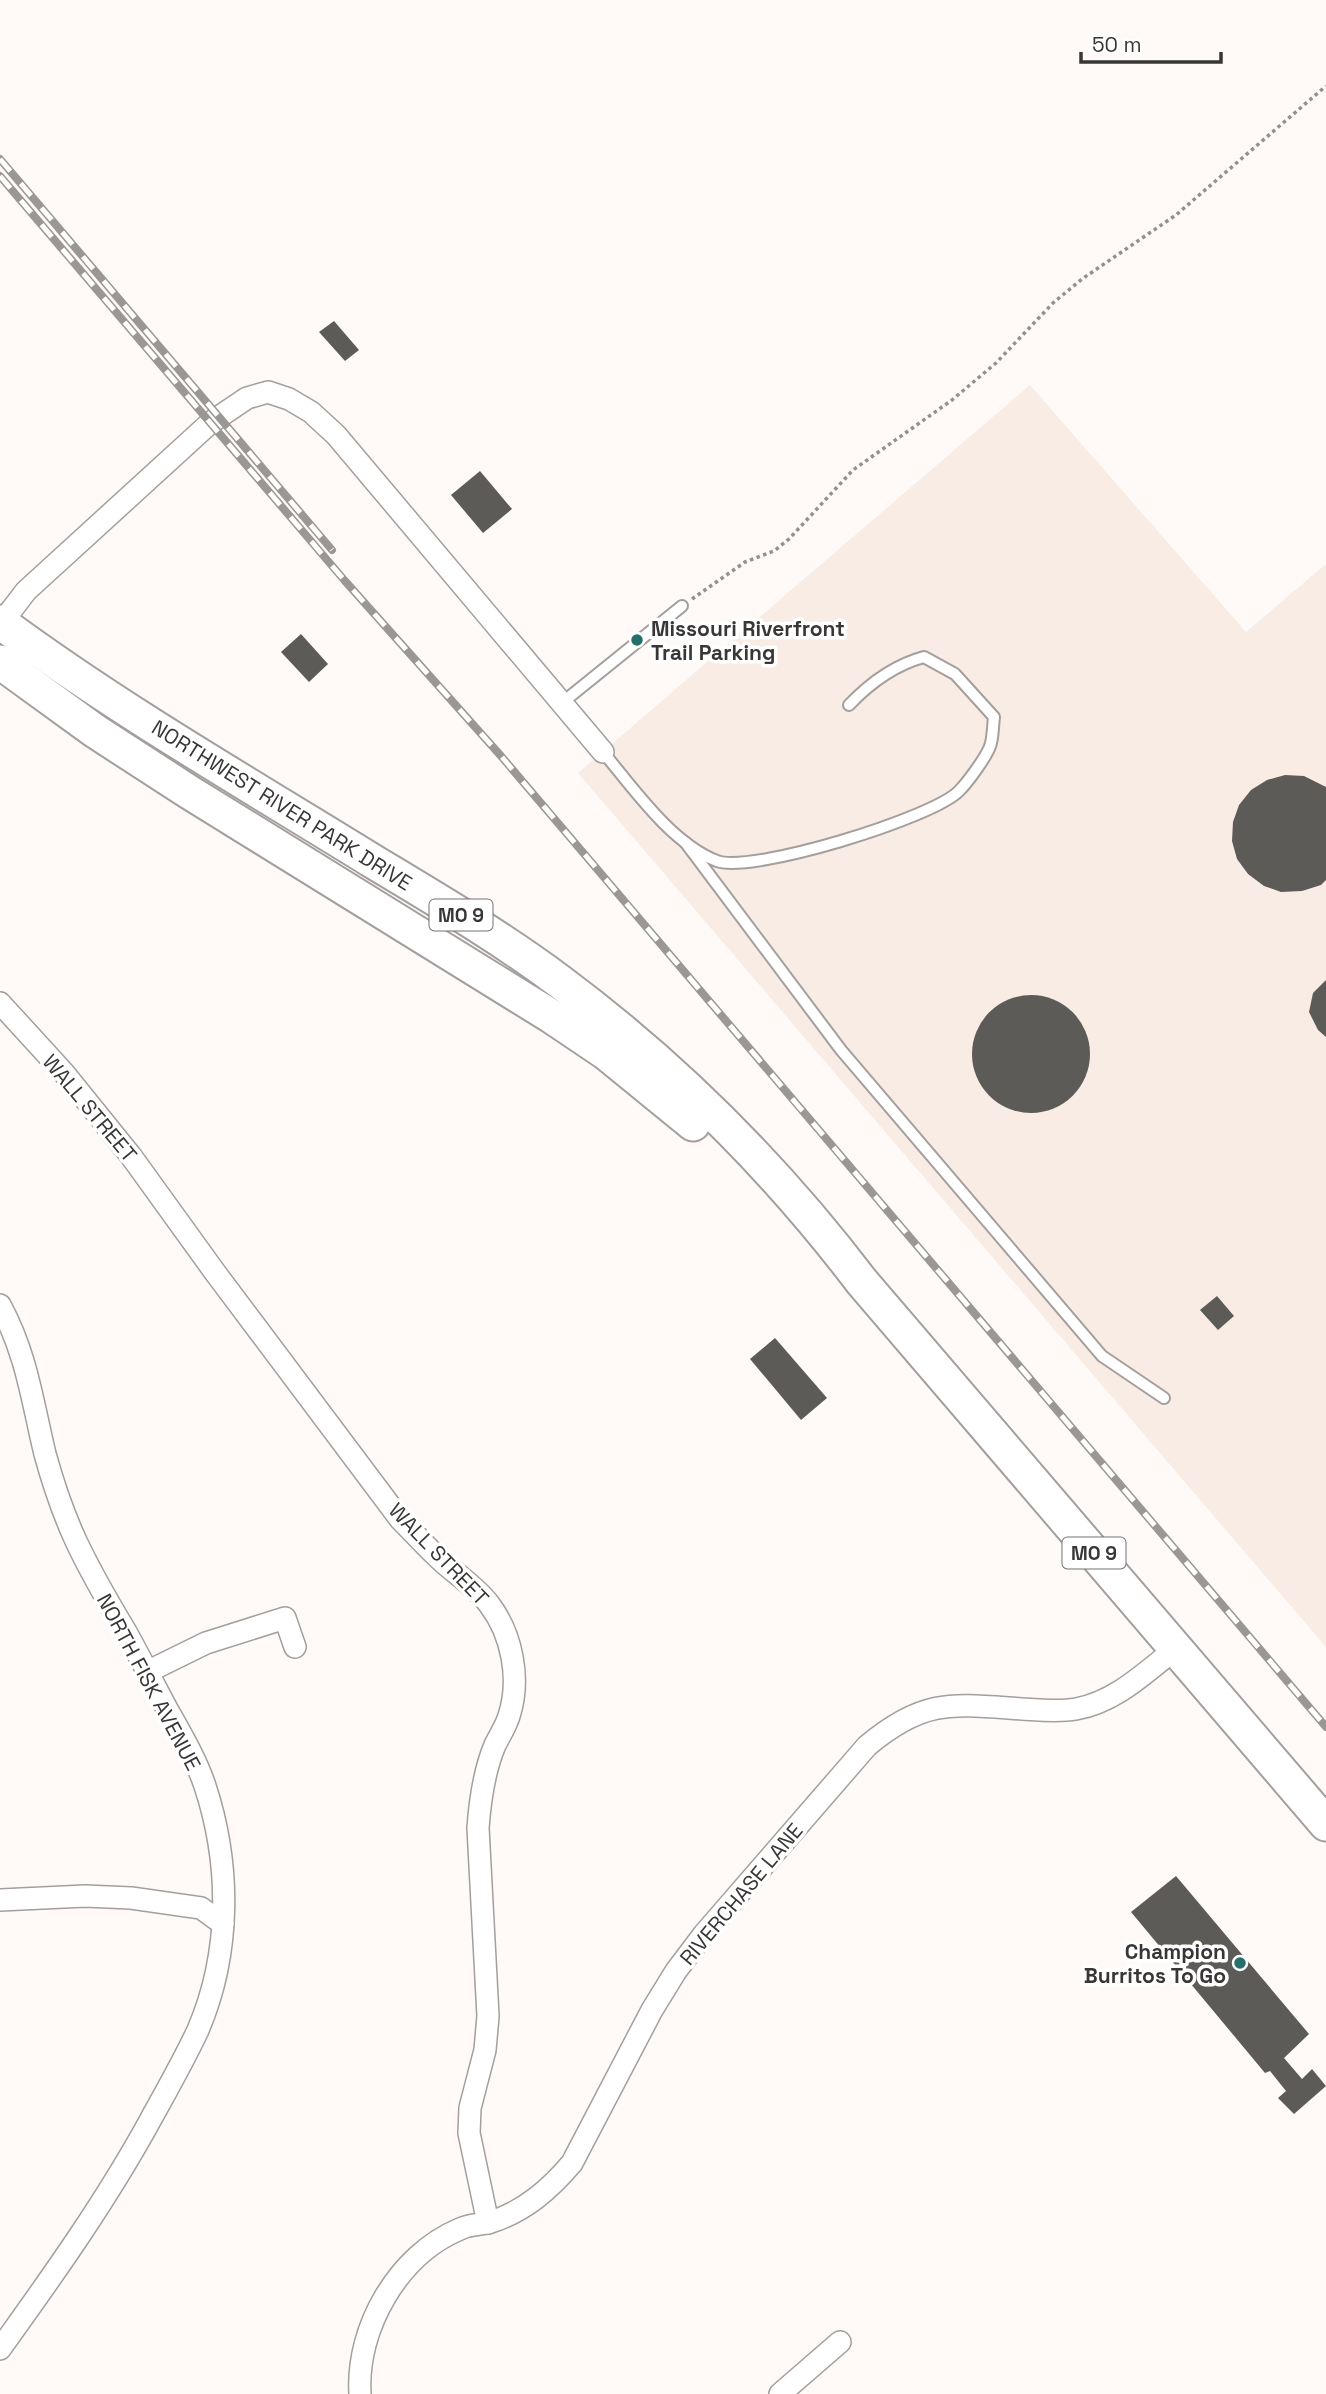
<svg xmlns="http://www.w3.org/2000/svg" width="1326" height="2394" font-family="'Space Grotesk',sans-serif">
  <rect width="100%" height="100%" fill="#fff9f7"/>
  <path fill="#f9ece5" d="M 1030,385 L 1246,632 L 1326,564 L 1326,1647 L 578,773 Z"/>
  <g fill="#5d5b57">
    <path d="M 334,321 L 359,350 L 345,361 L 319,332 Z"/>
    <path d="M 480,471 L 512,509 L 483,533 L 451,495 Z"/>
    <path d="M 301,634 L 328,664 L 309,682 L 281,652 Z"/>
    <path d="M 1285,775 L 1304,776 L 1326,787 L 1326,880 L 1321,885 L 1302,891 L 1281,892 L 1264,886 L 1248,874 L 1237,859 L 1232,841 L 1233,822 L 1239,805 L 1251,790 L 1267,780 Z"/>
    <path d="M 1326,980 L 1326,1037 L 1318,1030 L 1309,1012 L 1313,993 Z"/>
    <circle cx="1031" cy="1054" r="59"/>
    <path d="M 1217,1296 L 1234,1316 L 1218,1330 L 1200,1310 Z"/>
    <path d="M 775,1338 L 827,1398 L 801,1420 L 750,1359 Z"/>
    <path d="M 1176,1876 L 1309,2034 L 1284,2058 L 1302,2079 L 1312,2069 L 1326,2086 L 1294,2114 L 1278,2098 L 1286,2091 L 1270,2071 L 1265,2073 L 1131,1912 Z"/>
  </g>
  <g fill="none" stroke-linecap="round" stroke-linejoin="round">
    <g stroke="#a49f9d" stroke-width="14">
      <g id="service">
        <path d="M 563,702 L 682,606"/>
        <path d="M 603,752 C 633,788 672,844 717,861 C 751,874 933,818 959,791 C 967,783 989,754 991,743 C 993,735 993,725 994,717 L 955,674 L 924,657 C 894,665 870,683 849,705"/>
        <path d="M 685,842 L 841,1050 L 1102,1356 L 1164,1398"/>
      </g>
    </g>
    <g stroke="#a49f9d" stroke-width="24">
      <g id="minor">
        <path d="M 0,625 L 26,591 L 210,423 L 247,398 L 268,392 L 289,399 L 311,412 L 336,435 L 603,752"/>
        <path d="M 0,1003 L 64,1073 L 131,1156 L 214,1271 L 400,1519 C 415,1534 429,1550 445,1564 C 460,1577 477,1588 489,1604 C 512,1634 521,1679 509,1716 C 506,1726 500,1735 495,1745 C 484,1771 480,1800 478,1828 L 488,2016 L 485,2050 L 470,2108 L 469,2133 L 488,2223"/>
        <path d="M 0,1305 C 27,1355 32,1400 45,1454 C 53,1483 63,1513 76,1541 C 91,1573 108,1602 126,1632 C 140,1657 153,1683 167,1709 C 181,1734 196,1759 205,1786 C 231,1865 231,1953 198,2030 C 184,2060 168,2088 152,2117 C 108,2198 54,2274 0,2349"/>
        <path d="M 147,1672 L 206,1643 L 285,1618 L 295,1647"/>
        <path d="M 0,1900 L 85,1896 L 131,1898 L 201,1908 L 223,1924"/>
        <path d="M 360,2394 C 356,2328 398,2255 460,2229 C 469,2224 481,2225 491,2222 C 525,2211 550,2189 572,2163 L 652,2010 L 676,1971 L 704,1934 L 867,1746 C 924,1698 953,1704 1022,1709 C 1040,1710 1058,1712 1076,1709 C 1115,1702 1145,1673 1175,1649"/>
        <path d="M 780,2394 L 840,2342"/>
      </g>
    </g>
    <g stroke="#a49f9d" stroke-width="37">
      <g id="primary">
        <path d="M 0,622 C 119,710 248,784 374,862 C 437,900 500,937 559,981 C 673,1066 776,1169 862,1282 L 1326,1824"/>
        <path d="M 0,662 L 95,731 L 189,792 L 551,1016 L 606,1053 L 693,1124"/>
      </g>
    </g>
    <path stroke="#94908f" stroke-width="3.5" stroke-dasharray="3.5 3.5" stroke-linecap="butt" d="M 692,599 L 745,562 L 774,551 L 789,539 L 853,470 L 952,400 L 996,363 L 1053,303 L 1082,279 L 1176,215 L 1326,86"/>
    <use href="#service" stroke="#fff" stroke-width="10"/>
    <use href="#minor" stroke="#fff" stroke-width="21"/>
    <use href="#primary" stroke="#fff" stroke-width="33"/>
    <g stroke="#9b9795" stroke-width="8">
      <g id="rail">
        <path d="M 0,159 L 332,550"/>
        <path d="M 0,176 L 345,581 L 501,756 L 1326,1727"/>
      </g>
    </g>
    <use href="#rail" stroke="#fff" stroke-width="5" stroke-dasharray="16" stroke-linecap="butt"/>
  </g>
  <g fill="#25706d" stroke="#fff" stroke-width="2.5">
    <circle cx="637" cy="640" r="7"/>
    <circle cx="1240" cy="1963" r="7"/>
  </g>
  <g text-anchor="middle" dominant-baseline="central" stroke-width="7" stroke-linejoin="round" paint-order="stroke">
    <g fill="#fff" stroke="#747372" stroke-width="2">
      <rect x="429.5" y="899.5" width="63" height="31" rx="5"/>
      <rect x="1062.5" y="1537.5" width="63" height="31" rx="5"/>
    </g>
    <g font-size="19" font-weight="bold" fill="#393736">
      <text x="461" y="915">MO 9</text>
      <text x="1094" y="1553">MO 9</text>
    </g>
    <g font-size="21" font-weight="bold" fill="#393736" stroke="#fff" text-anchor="start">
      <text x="651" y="628">Missouri Riverfront<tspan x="651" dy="24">Trail Parking</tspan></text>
      <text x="1226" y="1951" text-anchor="end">Champion<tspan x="1226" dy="24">Burritos To Go</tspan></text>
    </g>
    <g font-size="21" fill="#393736" stroke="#fff">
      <text transform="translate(282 805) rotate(32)">NORTHWEST RIVER PARK DRIVE</text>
      <text transform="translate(90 1108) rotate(50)">WALL STREET</text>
      <text transform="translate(439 1554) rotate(46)">WALL STREET</text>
      <text transform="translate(149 1682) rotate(62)">NORTH FISK AVENUE</text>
      <text transform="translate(741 1894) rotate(-50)">RIVERCHASE LANE</text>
    </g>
  </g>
  <path d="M1081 52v10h140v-10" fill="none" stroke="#393736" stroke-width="3.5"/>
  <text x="1092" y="52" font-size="21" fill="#393736" stroke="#ffffff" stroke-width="5" paint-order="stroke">50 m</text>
</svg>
